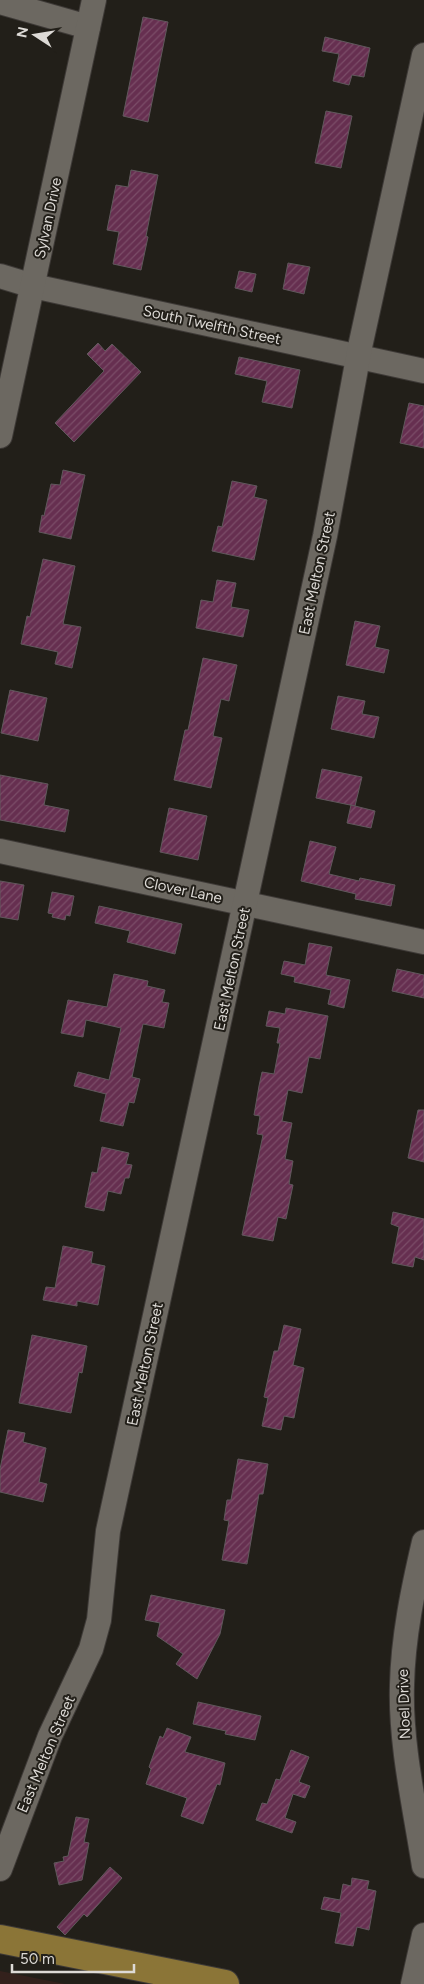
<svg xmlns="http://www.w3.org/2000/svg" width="424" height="1984" font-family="Figtree,sans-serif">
  <defs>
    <pattern id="building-hatch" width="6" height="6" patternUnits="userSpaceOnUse" patternTransform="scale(1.25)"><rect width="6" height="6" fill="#662f50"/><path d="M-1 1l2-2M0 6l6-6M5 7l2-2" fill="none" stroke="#7b4d68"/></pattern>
  </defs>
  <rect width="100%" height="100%" fill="#221f19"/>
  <path fill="#33211c" d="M 0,1971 L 65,1984 L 0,1984 Z"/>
  <g fill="url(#building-hatch)" stroke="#60585c">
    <path d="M 143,17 L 168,22 L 148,122 L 123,116 Z"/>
    <path d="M 325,37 L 370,48 L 364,77 L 352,75 L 349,85 L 333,81 L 339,54 L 322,51 Z"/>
    <path d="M 326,111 L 352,116 L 341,168 L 315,163 Z"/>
    <path d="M 131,170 L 158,175 L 146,236 L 148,237 L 141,270 L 113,264 L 119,232 L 107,230 L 116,185 L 128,187 Z"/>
    <path d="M 288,263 L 310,267 L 304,294 L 283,289 Z"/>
    <path d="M 239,271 L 256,274 L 252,292 L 235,288 Z"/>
    <path d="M 98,343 L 105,351 L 112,344 L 141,372 L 74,442 L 55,423 L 104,371 L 87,354 Z"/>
    <path d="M 239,357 L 300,370 L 292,408 L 262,402 L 267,381 L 235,374 Z"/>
    <path d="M 409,403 L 424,406 L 424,448 L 400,443 Z"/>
    <path d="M 63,470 L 85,475 L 71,539 L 39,532 L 42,515 L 44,516 L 51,484 L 60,485 Z"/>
    <path d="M 232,481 L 257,486 L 254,497 L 267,500 L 254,560 L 212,551 L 218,526 L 222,527 Z"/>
    <path d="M 43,559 L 75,566 L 63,624 L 81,627 L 72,668 L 55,664 L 58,652 L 21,644 L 27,616 L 30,617 Z"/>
    <path d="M 217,580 L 236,583 L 231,607 L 249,610 L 243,637 L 196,628 L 201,600 L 213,602 Z"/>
    <path d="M 355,621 L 380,626 L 375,647 L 389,650 L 384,673 L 346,665 Z"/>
    <path d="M 203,658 L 237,665 L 229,701 L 221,699 L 213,736 L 222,738 L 211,788 L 174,780 L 185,730 L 188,730 Z"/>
    <path d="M 10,690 L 47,698 L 38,741 L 1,733 Z"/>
    <path d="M 338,696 L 365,701 L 362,714 L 379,717 L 374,738 L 331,729 Z"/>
    <path d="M 322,769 L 362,777 L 355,806 L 316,798 Z"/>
    <path d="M 0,775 L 48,784 L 44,805 L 69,810 L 65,832 L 0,820 Z"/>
    <path d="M 351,805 L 375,811 L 371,828 L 347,823 Z"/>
    <path d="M 169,808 L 207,816 L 198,860 L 160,852 Z"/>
    <path d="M 310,841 L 336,847 L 329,874 L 359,881 L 360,878 L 395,885 L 391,906 L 355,899 L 356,894 L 301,881 Z"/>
    <path d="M 0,881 L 24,885 L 18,920 L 0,917 Z"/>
    <path d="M 52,892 L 74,896 L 70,916 L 66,915 L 65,920 L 52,917 L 53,914 L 48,913 Z"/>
    <path d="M 99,906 L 182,924 L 175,954 L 127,942 L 130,931 L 95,923 Z"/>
    <path d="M 309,943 L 332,947 L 326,975 L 350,980 L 344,1008 L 328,1004 L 331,990 L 294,982 L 295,977 L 281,974 L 284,961 L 305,965 Z"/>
    <path d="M 397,969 L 424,975 L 424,998 L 392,991 Z"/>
    <path d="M 114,974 L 148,981 L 147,986 L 165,990 L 162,1002 L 169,1003 L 164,1028 L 143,1024 L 132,1077 L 140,1079 L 134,1103 L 129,1102 L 123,1126 L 100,1121 L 106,1094 L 74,1086 L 78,1072 L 109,1080 L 121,1028 L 86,1020 L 83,1037 L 61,1033 L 68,1000 L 107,1007 Z"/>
    <path d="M 286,1008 L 328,1016 L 320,1059 L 309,1057 L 302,1093 L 288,1090 L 282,1121 L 292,1123 L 285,1159 L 293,1161 L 289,1184 L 293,1185 L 286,1219 L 278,1217 L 273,1241 L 242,1235 L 263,1135 L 257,1134 L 260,1116 L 254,1115 L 259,1086 L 262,1072 L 274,1074 L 280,1043 L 277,1043 L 280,1028 L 266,1026 L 269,1011 L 285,1014 Z"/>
    <path d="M 418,1110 L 424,1110 L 424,1162 L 408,1158 Z"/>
    <path d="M 102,1147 L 129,1153 L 126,1164 L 132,1165 L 129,1178 L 125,1178 L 121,1194 L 108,1191 L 104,1211 L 85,1207 L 92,1172 L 97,1173 Z"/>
    <path d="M 393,1212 L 424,1219 L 424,1260 L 415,1257 L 413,1267 L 392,1263 L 399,1227 L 391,1224 Z"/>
    <path d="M 63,1246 L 93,1252 L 91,1263 L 105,1266 L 98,1305 L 77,1301 L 77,1306 L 43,1300 L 46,1287 L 55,1288 Z"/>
    <path d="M 284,1325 L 301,1329 L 293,1365 L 304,1368 L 294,1418 L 284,1416 L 281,1430 L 262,1426 L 268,1398 L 264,1397 L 274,1351 L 278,1351 Z"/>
    <path d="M 32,1335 L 87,1346 L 82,1373 L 79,1372 L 71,1413 L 19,1403 Z"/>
    <path d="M 8,1430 L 25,1433 L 23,1442 L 46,1448 L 39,1482 L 47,1484 L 43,1502 L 0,1492 L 0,1469 Z"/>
    <path d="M 238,1459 L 268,1464 L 263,1494 L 259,1494 L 247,1564 L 222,1560 L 229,1521 L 224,1520 L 227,1500 L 231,1500 Z"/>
    <path d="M 151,1595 L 225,1610 L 220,1634 L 197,1679 L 176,1664 L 183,1654 L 157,1636 L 160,1623 L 145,1620 Z"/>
    <path d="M 198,1702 L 261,1716 L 255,1740 L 225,1734 L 226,1731 L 193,1724 Z"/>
    <path d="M 167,1728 L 191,1737 L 185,1752 L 225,1763 L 220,1785 L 217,1784 L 203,1824 L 181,1816 L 187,1798 L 146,1784 L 151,1769 L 149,1767 L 160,1736 L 163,1738 Z"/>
    <path d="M 291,1750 L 309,1757 L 299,1782 L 310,1786 L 305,1798 L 293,1794 L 285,1818 L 296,1822 L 292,1833 L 256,1820 L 262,1803 L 267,1804 L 276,1779 L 280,1780 Z"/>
    <path d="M 76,1817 L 89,1819 L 84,1842 L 89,1843 L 82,1880 L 59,1885 L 54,1863 L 64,1861 L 63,1857 L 68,1856 Z"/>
    <path d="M 110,1867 L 122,1878 L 87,1917 L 84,1914 L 65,1935 L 57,1927 Z"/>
    <path d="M 352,1878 L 369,1881 L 367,1889 L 376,1891 L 369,1930 L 357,1927 L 353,1946 L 335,1943 L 341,1913 L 321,1909 L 324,1897 L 340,1900 L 343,1884 L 351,1886 Z"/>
  </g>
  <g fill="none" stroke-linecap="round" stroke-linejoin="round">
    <g stroke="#3e3a37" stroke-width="26">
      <g id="minor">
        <path d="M 0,2 L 88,27"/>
        <path d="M 0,276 L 33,286 L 424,371"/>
        <path d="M 0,436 L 94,0"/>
        <path d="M 0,851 L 424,942"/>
        <path d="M 424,1542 C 413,1589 403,1637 402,1685 C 400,1743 415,1808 424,1866"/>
        <path d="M 0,1869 L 50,1736 L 91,1649 L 99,1620 L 108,1531 L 325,536 L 360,347 L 424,55"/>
        <path d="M 413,1984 L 424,1935"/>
      </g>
    </g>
    <g stroke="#3e3a37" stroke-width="30">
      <path id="major" d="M 0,1939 L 225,1984"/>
    </g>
    <use href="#minor" stroke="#6c6861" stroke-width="24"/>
    <use href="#major" stroke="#8b7537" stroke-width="28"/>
  </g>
  <g text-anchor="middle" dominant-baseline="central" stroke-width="4" stroke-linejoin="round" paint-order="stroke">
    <g font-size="15" fill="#dddad6" stroke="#221f19">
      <text transform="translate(48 218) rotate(-78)">Sylvan Drive</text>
      <text transform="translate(212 325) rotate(12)">South Twelfth Street</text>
      <text transform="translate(317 573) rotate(-78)">East Melton Street</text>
      <text transform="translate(183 890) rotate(12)">Clover Lane</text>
      <text transform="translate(232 969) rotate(-78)">East Melton Street</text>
      <text transform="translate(145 1364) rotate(-78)">East Melton Street</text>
      <text transform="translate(404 1704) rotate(-92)">Noel Drive</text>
      <text transform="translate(46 1754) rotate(-67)">East Melton Street</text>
    </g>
  </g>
  <g transform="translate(35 35) rotate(282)" stroke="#221f19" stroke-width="4" paint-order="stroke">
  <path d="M0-4L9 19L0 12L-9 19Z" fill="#dddad6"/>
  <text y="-8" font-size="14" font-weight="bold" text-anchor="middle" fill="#dddad6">N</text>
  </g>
  <path d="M12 1964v8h122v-8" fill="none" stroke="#dddad6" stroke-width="2.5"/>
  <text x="20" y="1964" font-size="15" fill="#dddad6" stroke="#221f19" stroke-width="4" paint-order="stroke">50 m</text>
</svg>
